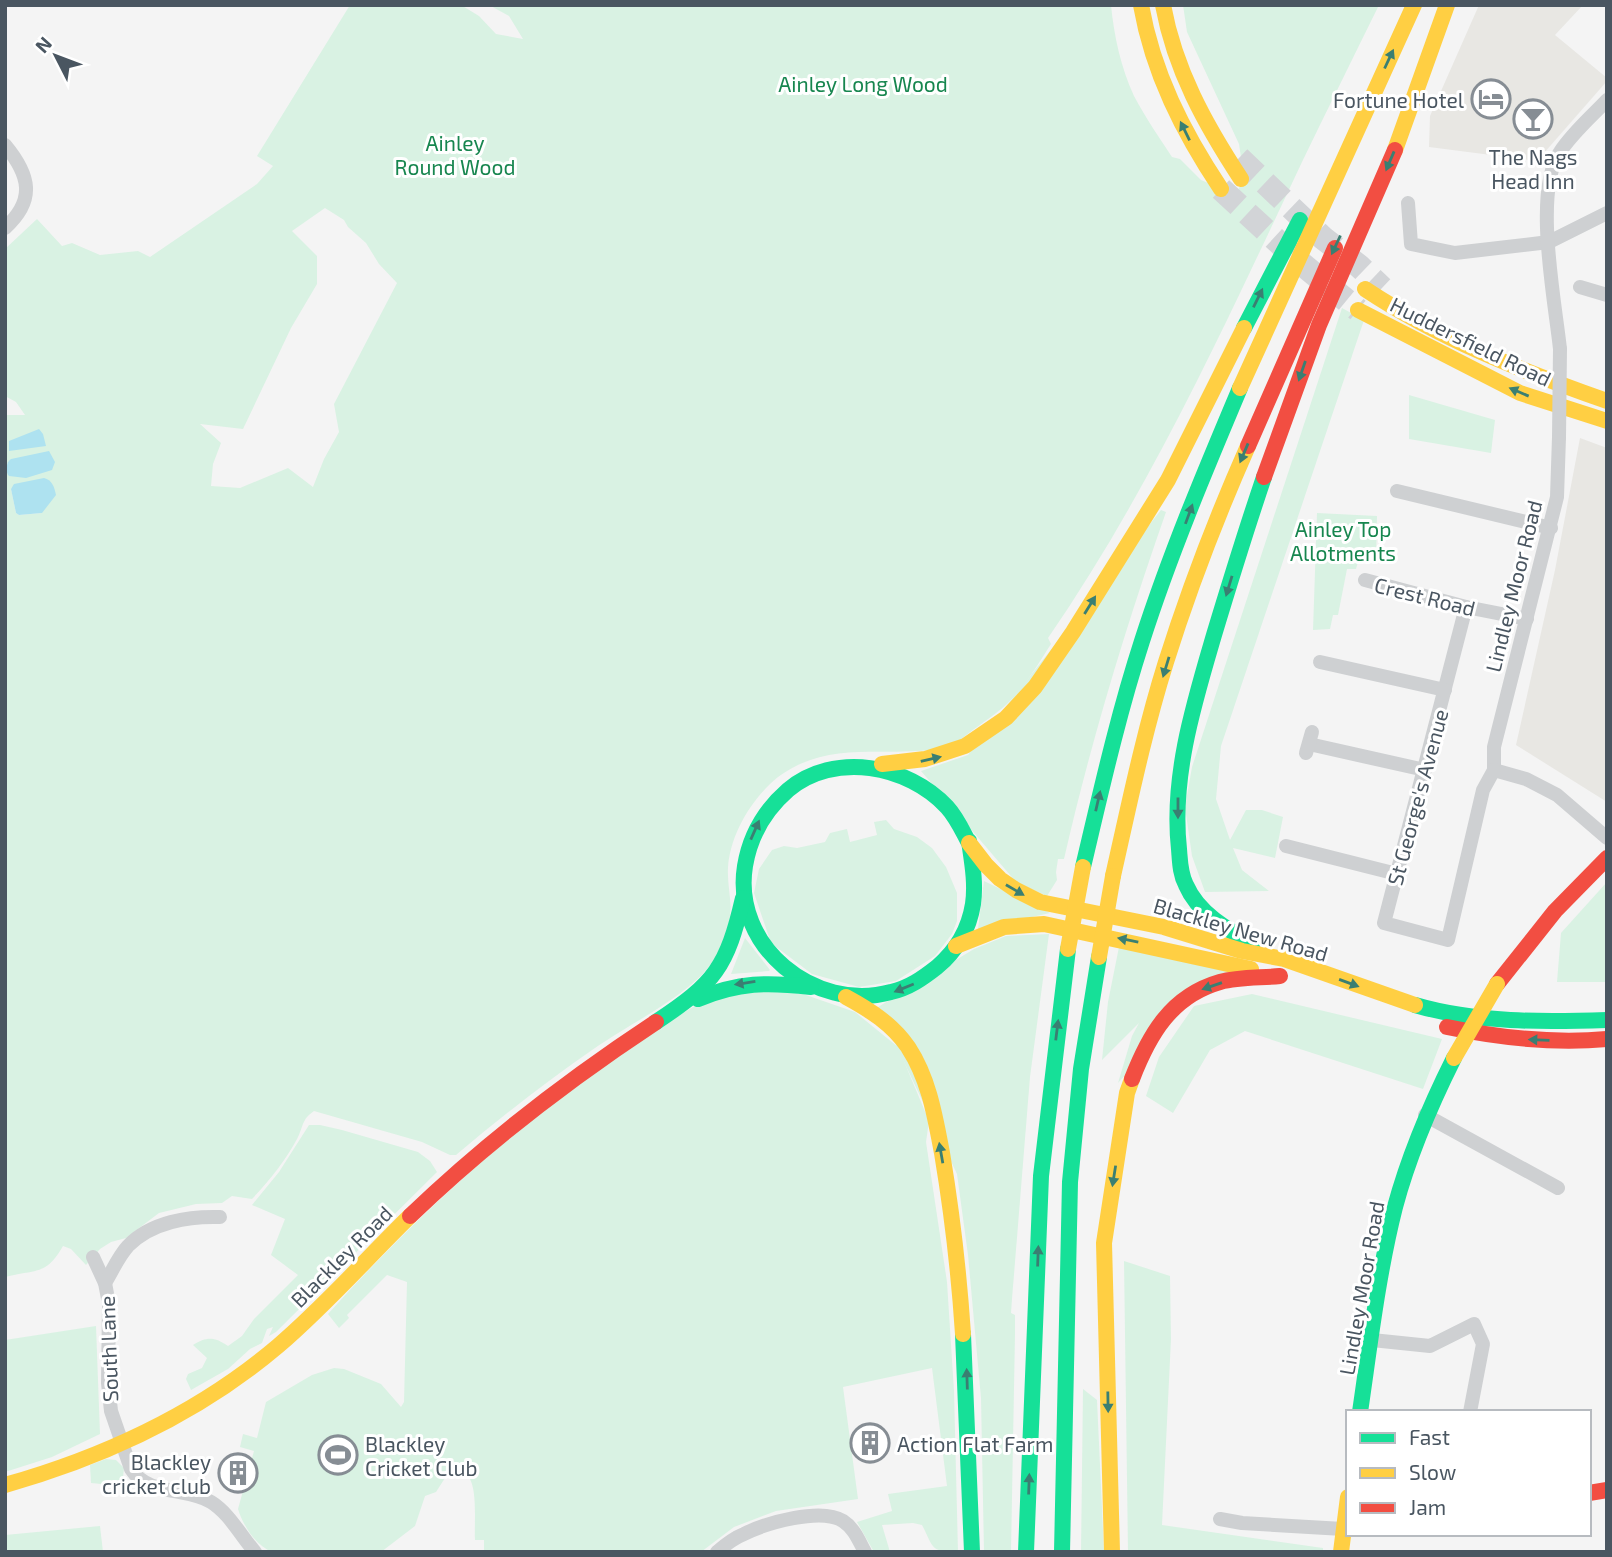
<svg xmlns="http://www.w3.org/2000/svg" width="1612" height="1557" font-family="'Exo 2',sans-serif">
  <rect width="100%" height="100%" fill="#f4f4f4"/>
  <g fill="#e8e7e3">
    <path d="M 1479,5 L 1583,5 L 1555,35 L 1607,78 L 1607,81 L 1537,161 L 1429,147 L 1430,116 Z"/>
    <path d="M 1580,438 L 1607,448 L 1607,802 L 1516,745 L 1555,570 Z"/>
  </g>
  <g fill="#d9f2e3" fill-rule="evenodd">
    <path d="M 350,5 L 461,5 L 479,16 L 496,34 L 523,39 L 509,16 L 489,5 L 1111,5 C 1114,36 1121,68 1134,96 C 1145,117 1159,137 1172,157 L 1180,159 L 1201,180 L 1229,192 L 1238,190 L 1244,178 L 1239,144 L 1187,32 L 1183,5 L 1379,5 C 1353,58 1327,110 1302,162 C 1225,325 1150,490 1048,638 L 1051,644 C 1038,664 1025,687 1007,704 C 996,714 982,723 969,733 C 963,737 955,746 947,747 C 888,760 832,737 778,777 C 752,798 730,834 728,868 C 727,884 732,900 730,916 C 728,933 719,955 707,969 C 683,998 628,1025 595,1048 C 547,1081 501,1117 456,1155 L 450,1155 L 422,1142 L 314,1111 C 301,1120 304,1126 297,1139 C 286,1160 269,1181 252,1199 L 232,1196 L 222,1203 L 196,1204 L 159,1213 L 126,1238 L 111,1242 L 100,1249 L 86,1265 L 71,1249 L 63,1246 C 46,1276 36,1269 5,1277 L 5,415 L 25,415 L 16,402 L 5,396 L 5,249 L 37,219 L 62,246 L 72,243 L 100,255 L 138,251 L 150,257 L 257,184 L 273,166 L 257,156 ZM 325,208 L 344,220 L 348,227 L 366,243 L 379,264 L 397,283 L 334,404 L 339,432 L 324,459 L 313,487 L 288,468 L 240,488 L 211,486 L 213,464 L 221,443 L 200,424 L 243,429 L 291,328 L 317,284 L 317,256 L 292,231 ZM 19,483 L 24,483 L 42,513 L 19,515 L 16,513 L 11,489 Z"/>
    <path d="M 1342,308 L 1364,320 L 1221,746 L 1216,799 L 1230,840 L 1246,810 L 1262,810 L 1283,817 L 1275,858 L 1233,848 L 1242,870 L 1269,891 L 1205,892 L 1192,856 L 1185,807 L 1192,767 Z"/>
    <path d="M 1409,395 L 1495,420 L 1491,453 L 1409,439 Z"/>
    <path d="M 1161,510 L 1166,512 C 1126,626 1091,741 1064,859 L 1058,859 L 1056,872 L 1057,880 L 1047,896 L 1016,882 L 921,771 L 968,755 Z"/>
    <path d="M 1317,513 L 1377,516 L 1376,562 L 1358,562 L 1356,569 L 1347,569 L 1338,615 L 1333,615 L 1330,629 L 1313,630 Z"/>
    <path d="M 886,820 L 894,829 L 917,837 L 932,848 L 946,867 L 957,893 L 957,921 L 952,934 L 935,956 L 896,981 L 859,987 L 812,974 L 771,943 L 754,893 L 759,869 L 772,850 L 784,846 L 797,848 L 825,842 L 830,833 L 847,829 L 850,842 L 877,835 L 874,822 Z"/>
    <path d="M 984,881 L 1050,913 L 978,929 Z"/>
    <path d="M 1607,882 L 1607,982 L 1557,982 L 1561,933 Z"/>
    <path d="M 1049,934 L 1030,1077 L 1012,1299 L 1011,1313 L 1015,1315 L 1015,1334 L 1011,1552 L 984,1552 L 981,1398 L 968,1255 L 957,1174 L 878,1007 L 974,949 L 1006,936 Z"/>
    <path d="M 745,938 L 770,970 L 769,971 L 731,974 Z"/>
    <path d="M 1119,947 L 1237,972 L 1209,981 L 1118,1083 L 1132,1036 L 1139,1023 L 1102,1060 L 1108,1002 Z"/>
    <path d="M 751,986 L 803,994 L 855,1012 L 898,1047 L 929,1121 L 926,1142 L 947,1282 L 954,1391 L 958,1552 C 930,1552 934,1548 922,1525 L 913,1523 L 882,1525 L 890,1552 L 874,1552 L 857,1522 L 892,1511 L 888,1494 L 947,1486 L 932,1368 L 843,1387 L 858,1499 L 776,1511 L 734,1527 L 701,1552 L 484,1552 L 484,1540 L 475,1540 C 474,1524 478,1488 468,1476 L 445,1478 L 436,1492 L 425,1496 L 415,1526 L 381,1552 L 272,1552 C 255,1545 243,1525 238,1509 L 254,1451 L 240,1447 L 243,1434 L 257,1438 L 266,1402 L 312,1375 L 334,1368 L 344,1369 L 381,1384 L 401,1407 L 404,1402 L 407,1282 L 387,1275 L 347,1315 L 349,1318 L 339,1328 L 328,1314 C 417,1215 517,1123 628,1050 C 655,1032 681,1012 710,998 C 722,993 738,990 751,986 Z"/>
    <path d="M 1252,994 L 1442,1039 L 1423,1089 L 1245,1031 L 1210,1050 L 1173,1113 L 1146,1096 L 1159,1057 L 1194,1006 Z"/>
    <path d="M 309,1125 L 320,1125 L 342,1130 L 418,1152 L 430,1161 L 437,1172 L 276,1332 L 269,1336 L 273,1327 L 267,1329 L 262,1343 L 250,1349 L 228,1369 L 191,1390 L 186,1379 L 188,1374 L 202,1368 L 207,1358 L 193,1345 C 207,1336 215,1337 228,1346 L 242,1336 L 254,1319 L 298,1275 L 271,1255 L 285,1219 L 252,1205 L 279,1172 Z"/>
    <path d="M 1124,1261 L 1170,1276 L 1171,1339 L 1162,1525 L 1323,1548 L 1323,1552 L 1128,1552 Z"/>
    <path d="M 96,1326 L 100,1434 L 52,1457 L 5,1472 L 5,1340 Z"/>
    <path d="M 1083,1389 L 1097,1400 L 1104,1552 L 1081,1552 Z"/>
    <path d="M 106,1459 L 116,1460 L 124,1468 L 122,1486 L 91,1483 L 90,1465 Z"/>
    <path d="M 100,1526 L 103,1552 L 5,1552 L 5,1535 Z"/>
  </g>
  <g fill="#aee2f0">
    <path d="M 39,429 L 43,434 L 46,446 L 9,451 L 9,441 Z"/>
    <path d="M 49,451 L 55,462 L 52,470 L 26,478 L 9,476 C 5,472 6,462 11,459 Z"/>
    <path d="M 44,478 C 52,480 54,486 56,495 L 42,513 L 19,515 L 16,513 L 11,489 L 14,484 Z"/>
  </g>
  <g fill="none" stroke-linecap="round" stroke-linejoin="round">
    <g stroke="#d2d4d7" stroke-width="24" stroke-dasharray="24 12" stroke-linecap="butt">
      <path d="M 1239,158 L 1323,238 L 1359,266 L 1382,288"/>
      <path d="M 1221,189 L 1302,264 L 1358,310"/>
    </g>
    <g stroke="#ced0d2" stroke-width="14">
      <path d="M 5,145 C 30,175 36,200 5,228"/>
      <path d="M 1408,203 L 1411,244 L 1455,253 L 1549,242 L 1607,213"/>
      <path d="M 1580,287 L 1607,295"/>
      <path d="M 1560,349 C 1555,301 1533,191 1560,152 C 1572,133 1592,116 1607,100"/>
      <path d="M 1559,437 L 1557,497 L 1494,747 L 1494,770 L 1526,779 L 1557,795 L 1607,838"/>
      <path d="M 1397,491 L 1551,528"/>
      <path d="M 1365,580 L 1466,607 L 1527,619"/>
      <path d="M 1466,607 L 1384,923 L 1448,940 L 1483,790 L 1494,770"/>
      <path d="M 1320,662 L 1445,690"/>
      <path d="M 1309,744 L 1425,770"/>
      <path d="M 1306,753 L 1312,732"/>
      <path d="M 1286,846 L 1397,874"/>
      <path d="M 1425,1115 L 1558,1188"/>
      <path d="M 93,1257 L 105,1283 L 109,1304 L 108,1383 L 111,1411 L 131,1469 C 148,1496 186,1487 211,1502 C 229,1513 241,1536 255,1552"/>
      <path d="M 105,1283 C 113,1270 118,1257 128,1246 C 151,1222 189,1216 220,1217"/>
      <path d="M 1372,1340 L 1430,1346 L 1474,1324 L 1483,1344 L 1470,1412"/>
      <path d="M 1220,1519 L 1242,1523 L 1343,1529"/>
      <path d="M 717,1552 C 725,1545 734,1538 744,1534 C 766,1523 821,1507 843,1521 C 854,1528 859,1541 865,1552"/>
    </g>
    <g stroke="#16e098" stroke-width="16">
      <path d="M 1244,328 L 1300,220"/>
      <path d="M 969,841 C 972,862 976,883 973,904 C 969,929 956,951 937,967 C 923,978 909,988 891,992 C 814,1013 732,946 745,866 C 750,836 765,810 788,790 C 834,751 908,765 947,807 C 957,818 962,830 969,843"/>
      <path d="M 1083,867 C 1101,791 1118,715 1142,641 C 1170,554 1205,471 1240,388"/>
      <path d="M 1253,943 C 1227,930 1198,913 1186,885 C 1180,874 1180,861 1179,849 C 1171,777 1194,703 1214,635 C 1230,582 1246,530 1264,477"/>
      <path d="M 698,999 C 739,982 767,982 811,987"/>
      <path d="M 1415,1005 C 1476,1023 1544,1022 1607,1020"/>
      <path d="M 656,1022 C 715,983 727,967 743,898"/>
      <path d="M 963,1334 L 972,1552"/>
      <path d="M 1360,1412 C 1370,1344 1378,1274 1395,1207 C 1409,1155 1430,1106 1454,1058"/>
      <path d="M 1026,1552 L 1041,1176 L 1068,949"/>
      <path d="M 1062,1552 L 1070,1182 L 1081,1069 L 1099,957"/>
    </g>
    <g stroke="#ffcf43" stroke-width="16">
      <path d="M 1141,5 C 1153,73 1183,132 1221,189"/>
      <path d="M 1163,5 C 1175,70 1205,124 1241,179"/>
      <path d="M 1395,150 L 1447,5"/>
      <path d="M 1365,289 C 1440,339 1522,371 1607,401"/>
      <path d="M 1358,310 L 1520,393 L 1607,421"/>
      <path d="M 1240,388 L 1414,5"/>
      <path d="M 882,764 L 925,759 L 965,746 L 1006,718 L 1035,687 L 1073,632 L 1168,480 L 1244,328"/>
      <path d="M 969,843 L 986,865 L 1000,879 L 1016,890 L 1040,902 L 1164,927 L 1242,951 L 1284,959 L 1415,1005"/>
      <path d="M 1113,876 C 1129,805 1144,732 1166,662 C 1189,589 1217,516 1248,446"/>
      <path d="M 956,946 L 1004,927 L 1044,924 L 1251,969"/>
      <path d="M 846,997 C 870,1010 892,1024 908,1047 C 929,1079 935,1116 942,1153 C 952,1213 959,1273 963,1334"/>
      <path d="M 5,1485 C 104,1457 199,1413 278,1346 C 325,1306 366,1259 410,1216"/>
      <path d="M 1112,1552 L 1104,1243 L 1127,1093 L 1132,1079"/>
      <path d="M 1341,1552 L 1348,1497"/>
    </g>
    <g stroke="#f24e42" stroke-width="16">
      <path d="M 1248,446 L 1335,248"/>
      <path d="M 1264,477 L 1319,325 L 1395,150"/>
      <path d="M 1497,984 L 1555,911 L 1607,858"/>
      <path d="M 1447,1027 C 1500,1038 1553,1044 1607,1039"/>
      <path d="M 1132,1079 C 1149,1035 1171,996 1220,982 C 1239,977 1261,978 1280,976"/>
      <path d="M 410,1216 C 486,1143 568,1080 656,1022"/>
      <path d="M 1589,1493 L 1607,1490"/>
    </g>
    <path stroke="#ced0d2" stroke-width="14" d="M 1559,437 L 1560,349"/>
    <g stroke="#ffcf43" stroke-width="16">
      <path d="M 1068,949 L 1083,867"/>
      <path d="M 1099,957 L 1113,876"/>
      <path d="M 1454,1058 L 1497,984"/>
    </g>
  </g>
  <defs><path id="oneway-solid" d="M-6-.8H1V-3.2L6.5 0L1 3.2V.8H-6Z" transform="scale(1.75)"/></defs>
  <g fill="#3a7f72">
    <use href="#oneway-solid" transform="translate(1389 59) rotate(-65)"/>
    <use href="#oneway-solid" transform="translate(1185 131) rotate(-116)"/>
    <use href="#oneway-solid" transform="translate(1390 161) rotate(113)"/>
    <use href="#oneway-solid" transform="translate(1336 245) rotate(115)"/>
    <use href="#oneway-solid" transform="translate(1258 298) rotate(-64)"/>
    <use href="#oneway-solid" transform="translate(1302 371) rotate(109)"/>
    <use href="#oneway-solid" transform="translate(1519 392) rotate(-157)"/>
    <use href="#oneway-solid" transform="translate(1244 453) rotate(113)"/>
    <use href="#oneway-solid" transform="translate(1189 514) rotate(-70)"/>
    <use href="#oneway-solid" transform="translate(1229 586) rotate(107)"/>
    <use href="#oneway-solid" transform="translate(1090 605) rotate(-58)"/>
    <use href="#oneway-solid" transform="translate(1166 667) rotate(107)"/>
    <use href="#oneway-solid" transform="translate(931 759) rotate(-13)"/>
    <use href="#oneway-solid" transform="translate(1098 801) rotate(-77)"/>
    <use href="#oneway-solid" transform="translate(1178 808) rotate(90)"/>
    <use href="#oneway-solid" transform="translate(755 830) rotate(-66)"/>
    <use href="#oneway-solid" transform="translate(1015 890) rotate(30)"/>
    <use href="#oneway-solid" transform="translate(1128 940) rotate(-169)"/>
    <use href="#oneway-solid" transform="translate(745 983) rotate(171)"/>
    <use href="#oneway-solid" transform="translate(1349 983) rotate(20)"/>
    <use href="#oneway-solid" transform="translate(1212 986) rotate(161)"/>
    <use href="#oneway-solid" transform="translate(904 988) rotate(158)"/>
    <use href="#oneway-solid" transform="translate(1057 1030) rotate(-83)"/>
    <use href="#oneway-solid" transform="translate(1539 1040) rotate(-178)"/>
    <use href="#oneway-solid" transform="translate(941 1153) rotate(-100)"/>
    <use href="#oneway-solid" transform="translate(1114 1176) rotate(99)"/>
    <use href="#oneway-solid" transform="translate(1038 1256) rotate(-88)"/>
    <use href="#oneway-solid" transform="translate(967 1379) rotate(-92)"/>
    <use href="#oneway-solid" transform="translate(1108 1402) rotate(89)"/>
    <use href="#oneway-solid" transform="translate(1029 1484) rotate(-88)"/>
  </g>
  <defs>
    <g id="hotel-ring" transform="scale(2.0125)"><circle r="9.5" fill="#fff" stroke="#868d94" stroke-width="1.5"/><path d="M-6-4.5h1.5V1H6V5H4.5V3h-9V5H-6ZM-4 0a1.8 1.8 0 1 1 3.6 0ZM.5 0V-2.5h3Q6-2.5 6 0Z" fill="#868d94"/></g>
    <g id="bar-ring" transform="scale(2.0125)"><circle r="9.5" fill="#fff" stroke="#868d94" stroke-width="1.5"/><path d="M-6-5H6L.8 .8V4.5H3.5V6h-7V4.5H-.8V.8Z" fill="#868d94"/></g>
    <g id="building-ring" transform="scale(2.0125)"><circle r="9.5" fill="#fff" stroke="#868d94" stroke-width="1.5"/><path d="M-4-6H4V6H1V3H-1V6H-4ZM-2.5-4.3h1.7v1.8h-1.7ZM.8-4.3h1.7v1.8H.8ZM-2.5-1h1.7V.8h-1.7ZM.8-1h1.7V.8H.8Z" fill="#868d94"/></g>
    <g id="stadium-ring" transform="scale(2.0125)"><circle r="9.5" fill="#fff" stroke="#868d94" stroke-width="1.5"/><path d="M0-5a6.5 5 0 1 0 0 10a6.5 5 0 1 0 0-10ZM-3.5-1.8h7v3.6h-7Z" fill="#868d94"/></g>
  </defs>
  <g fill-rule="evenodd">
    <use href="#hotel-ring" x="1491" y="99"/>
    <use href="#bar-ring" x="1533" y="119"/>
    <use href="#building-ring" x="870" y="1443"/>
    <use href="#stadium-ring" x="338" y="1455"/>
    <use href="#building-ring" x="238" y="1473"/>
  </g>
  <g text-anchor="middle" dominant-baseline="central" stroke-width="6" stroke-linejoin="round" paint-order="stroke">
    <g font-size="21" fill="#17864f" stroke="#fff">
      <text x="863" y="83">Ainley Long Wood</text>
      <text x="455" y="142">Ainley<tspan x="455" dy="24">Round Wood</tspan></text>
      <text x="1343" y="528">Ainley Top<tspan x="1343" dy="24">Allotments</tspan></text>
    </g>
    <g font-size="21" fill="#4a5661" stroke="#fff" text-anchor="end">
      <text x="1464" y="99">Fortune Hotel</text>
      <text x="1533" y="156" text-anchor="middle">The Nags<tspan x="1533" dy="24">Head Inn</tspan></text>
      <text x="365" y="1443" text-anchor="start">Blackley<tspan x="365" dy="24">Cricket Club</tspan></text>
      <text x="897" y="1443" text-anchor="start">Action Flat Farm</text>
      <text x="211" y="1461">Blackley<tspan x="211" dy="24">cricket club</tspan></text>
    </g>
    <g font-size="21" fill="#4a5661" stroke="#fff">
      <text transform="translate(1471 341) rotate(26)">Huddersfield Road</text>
      <text transform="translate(1513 586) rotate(-76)">Lindley Moor Road</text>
      <text transform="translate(1425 596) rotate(14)">Crest Road</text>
      <text transform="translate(1417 797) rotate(-75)">St George's Avenue</text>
      <text transform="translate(1241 929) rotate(16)">Blackley New Road</text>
      <text transform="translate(341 1256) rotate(-45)">Blackley Road</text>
      <text transform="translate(1361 1288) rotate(-80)">Lindley Moor Road</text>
      <text transform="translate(108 1349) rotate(-92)">South Lane</text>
    </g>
  </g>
  <rect width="1612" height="1557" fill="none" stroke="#4a5661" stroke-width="14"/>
  <rect x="1346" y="1410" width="245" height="126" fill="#ffffff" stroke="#b7bbc0" stroke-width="2"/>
  <rect x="1360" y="1433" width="35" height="10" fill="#16e098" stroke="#b7bbc0" stroke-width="2"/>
  <text x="1409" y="1445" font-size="21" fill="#4a5661">Fast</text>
  <rect x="1360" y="1468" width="35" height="10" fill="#ffcf43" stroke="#b7bbc0" stroke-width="2"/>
  <text x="1409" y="1480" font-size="21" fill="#4a5661">Slow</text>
  <rect x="1360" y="1503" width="35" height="10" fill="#f24e42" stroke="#b7bbc0" stroke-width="2"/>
  <text x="1409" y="1515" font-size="21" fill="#4a5661">Jam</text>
  <g transform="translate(56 56) rotate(312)" stroke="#ffffff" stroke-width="5" paint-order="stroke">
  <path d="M0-5L12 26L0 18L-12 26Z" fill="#4a5661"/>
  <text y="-10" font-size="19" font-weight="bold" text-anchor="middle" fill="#4a5661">N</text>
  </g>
</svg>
